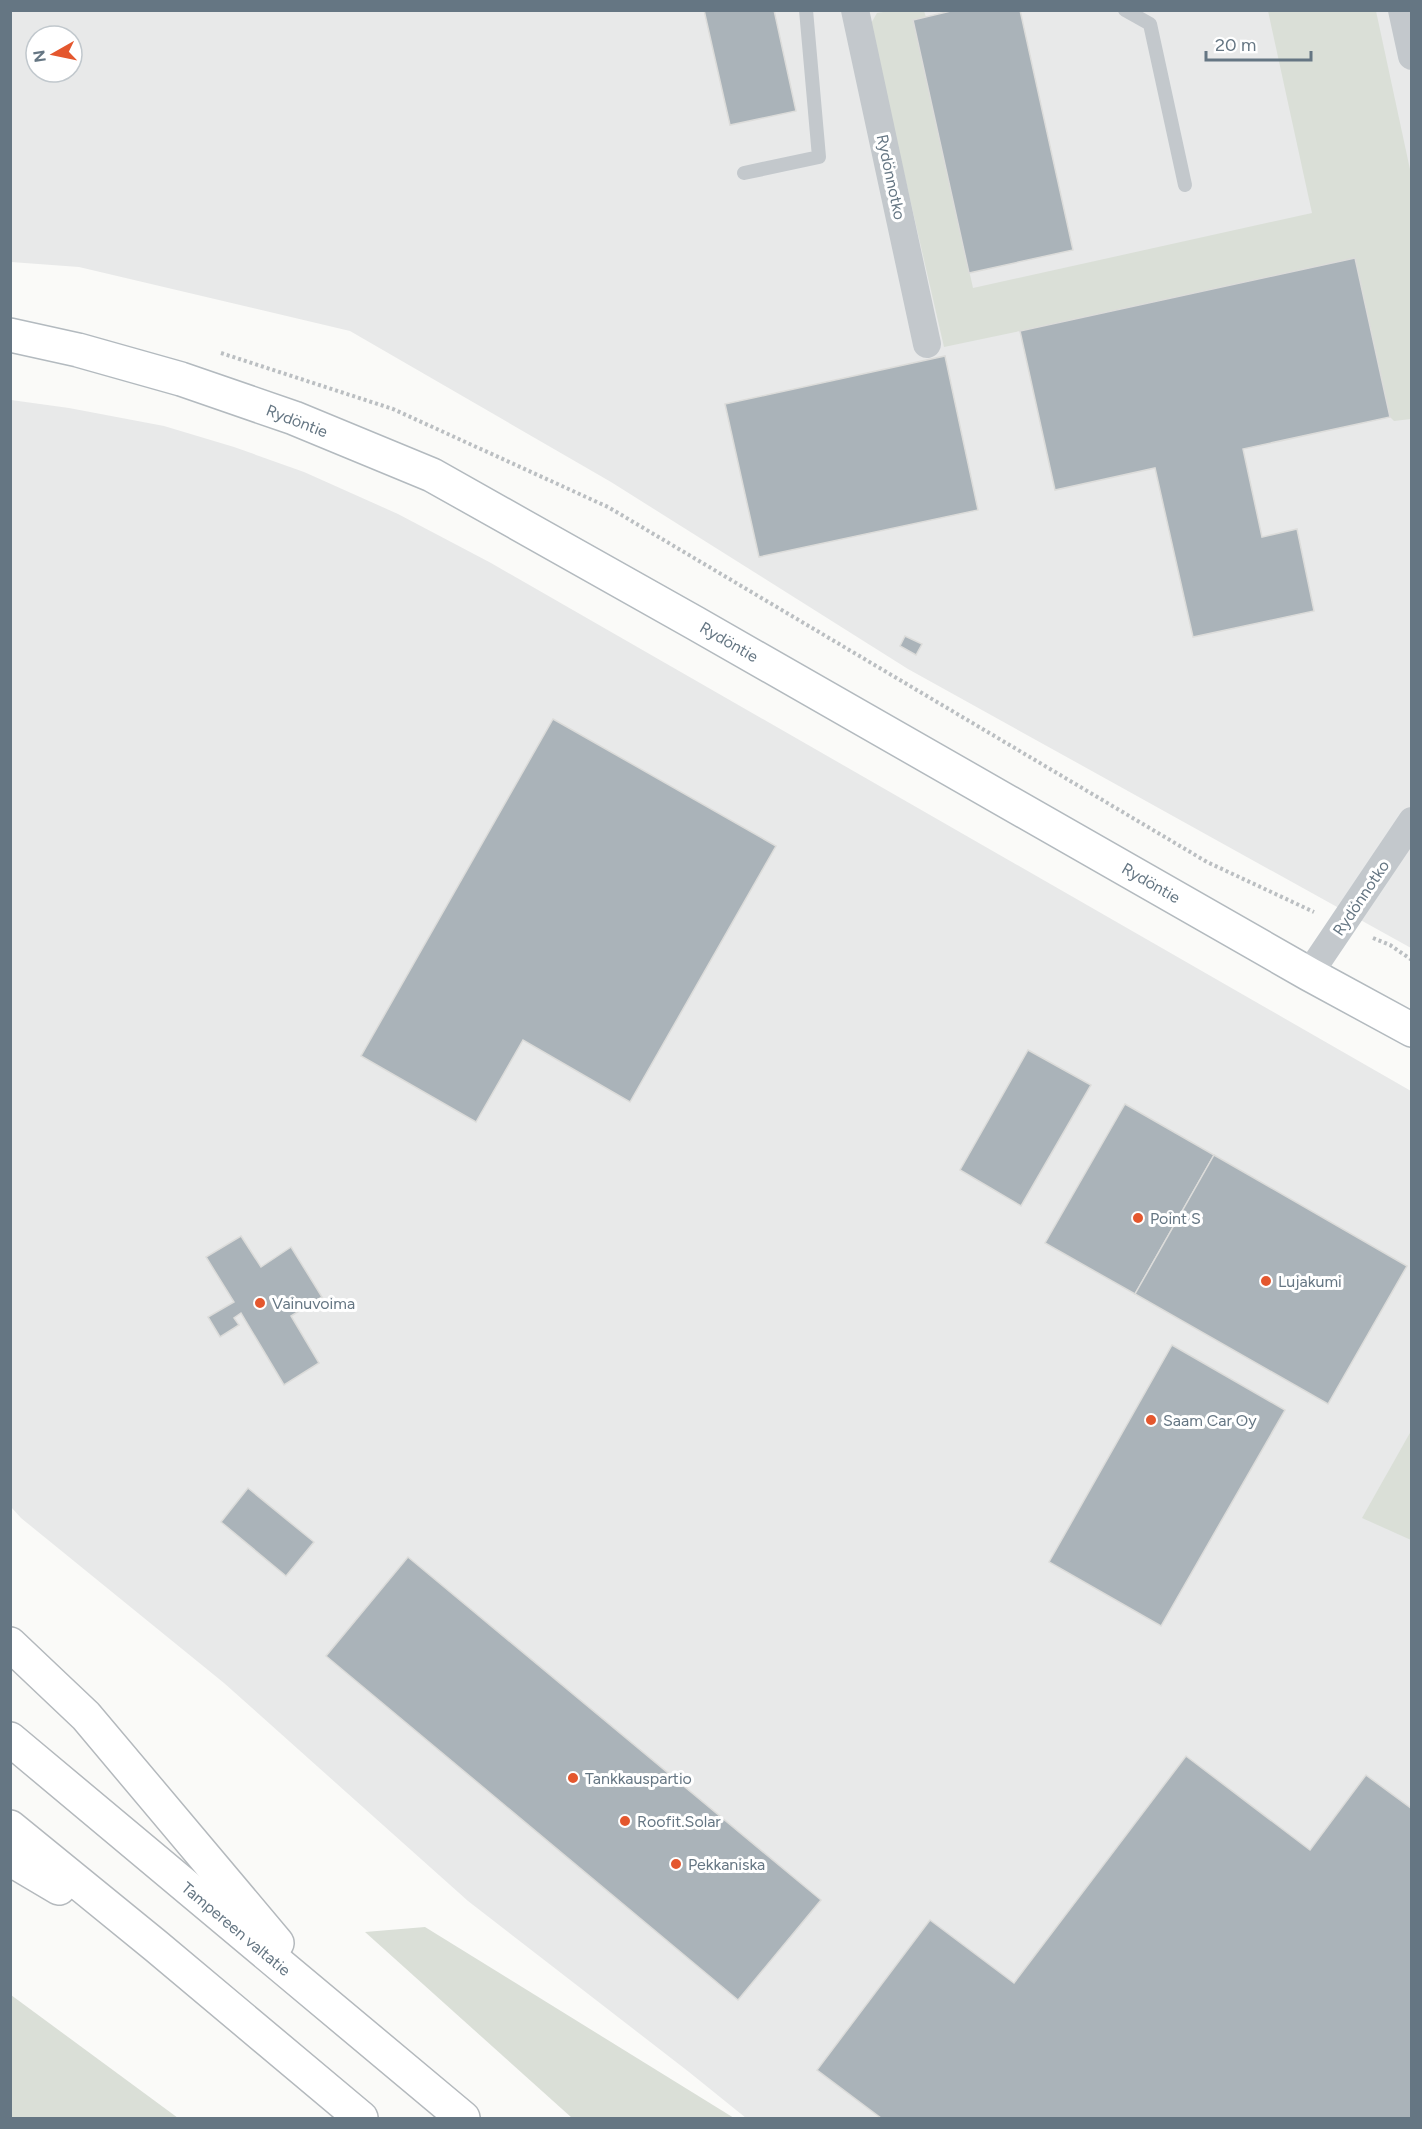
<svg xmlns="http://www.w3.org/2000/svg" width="1422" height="2129" font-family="Figtree,sans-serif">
  <rect width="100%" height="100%" fill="#fafaf8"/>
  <g fill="#e8e9e9" fill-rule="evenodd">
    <path d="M 10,11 L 1411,11 L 1411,948 L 908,669 L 611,482 L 350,331 L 79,267 L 11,262 ZM 36,36 L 72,36 L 72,72 L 36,72 Z"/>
    <path d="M 11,400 L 69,408 L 164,426 L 234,447 L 304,472 L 398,514 L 491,563 L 1411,1091 L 1411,2118 L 746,2118 L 689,2072 L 468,1901 L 224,1683 L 21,1518 L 11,1507 Z"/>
  </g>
  <g fill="#dadfd7">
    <path d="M 889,11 L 924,11 L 926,17 L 913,20 L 973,288 L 1312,213 L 1268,11 L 1376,11 L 1411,174 L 1411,419 L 1394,421 L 1390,417 L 1020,331 L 944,347 L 870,25 L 877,13 Z"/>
    <path d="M 1411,1431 L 1411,1540 L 1362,1518 Z"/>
    <path d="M 425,1927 L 734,2118 L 572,2118 L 365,1932 Z"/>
    <path d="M 11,1995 L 178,2118 L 11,2118 Z"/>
  </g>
  <g fill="#aab3b9" stroke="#dcdcda" stroke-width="1.5">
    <path d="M 704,10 L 774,10 L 796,111 L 730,125 Z"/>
    <path d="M 955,10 L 1020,10 L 1073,250 L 969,273 L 913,20 Z"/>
    <path d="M 1355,258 L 1390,417 L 1243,449 L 1262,537 L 1297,529 L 1314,611 L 1193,637 L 1155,468 L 1055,490 L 1020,331 Z"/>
    <path d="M 945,356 L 978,510 L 759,557 L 725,404 Z"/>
    <path d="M 905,636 L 922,644 L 916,655 L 900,646 Z"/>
    <path d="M 553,719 L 776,846 L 630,1102 L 523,1040 L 476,1122 L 361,1056 Z"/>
    <path d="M 1028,1050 L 1091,1085 L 1021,1206 L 960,1170 Z"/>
    <path d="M 1125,1104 L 1214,1155 L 1135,1294 L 1045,1243 Z"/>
    <path d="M 1214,1155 L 1407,1266 L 1328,1404 L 1135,1294 Z"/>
    <path d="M 241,1236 L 261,1267 L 291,1247 L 322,1297 L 291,1316 L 319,1363 L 284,1385 L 241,1313 L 234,1318 L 239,1325 L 220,1337 L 208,1317 L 234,1302 L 206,1257 Z"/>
    <path d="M 1172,1345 L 1285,1410 L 1161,1626 L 1049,1562 Z"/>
    <path d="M 248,1488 L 314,1542 L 286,1576 L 221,1522 Z"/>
    <path d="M 408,1557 L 821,1900 L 738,2000 L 326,1656 Z"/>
    <path d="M 1186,1756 L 1310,1850 L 1366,1775 L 1412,1809 L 1412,2118 L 881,2118 L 817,2070 L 930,1920 L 1014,1983 Z"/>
  </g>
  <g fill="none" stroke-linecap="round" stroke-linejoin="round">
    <g stroke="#b3babf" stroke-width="36">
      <path id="secondary" d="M 10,335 L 78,350 L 181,379 L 294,418 L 432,475 L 695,623 L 1309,974 L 1412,1030"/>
    </g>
    <g stroke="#b4b9bd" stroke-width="36">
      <g id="highway">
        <path d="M 10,1644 L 86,1716 L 277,1943"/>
        <path d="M 10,1739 L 463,2118"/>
        <path d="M 10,1827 L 156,1946 L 361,2118"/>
        <path d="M 10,1859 L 59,1888"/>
      </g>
    </g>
    <g stroke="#bbbfc2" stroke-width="4" stroke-dasharray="3 3" stroke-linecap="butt">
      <path d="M 221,353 L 393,409 L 608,507 L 1207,862 L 1314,912"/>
      <path d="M 1373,938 L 1390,945 L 1412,960"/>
    </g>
    <g stroke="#c3c8cc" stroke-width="14">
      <path d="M 1125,10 L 1150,24 L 1185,185"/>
      <path d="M 744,173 L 819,157 L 806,10"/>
    </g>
    <g stroke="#c3c8cc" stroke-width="28">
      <path d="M 855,10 L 927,344"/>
      <path d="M 1402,10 L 1412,56"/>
      <path d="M 1309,974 L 1412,821"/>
    </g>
    <use href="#secondary" stroke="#fff" stroke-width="33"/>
    <use href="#highway" stroke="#fff" stroke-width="33"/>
  </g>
  <g fill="#e4572e" stroke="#fff" stroke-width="2">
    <circle cx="1138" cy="1218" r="6"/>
    <circle cx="1266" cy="1281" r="6"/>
    <circle cx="260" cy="1303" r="6"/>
    <circle cx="1151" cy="1420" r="6"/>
    <circle cx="573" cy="1778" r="6"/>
    <circle cx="625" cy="1821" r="6"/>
    <circle cx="676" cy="1864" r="6"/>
  </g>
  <g text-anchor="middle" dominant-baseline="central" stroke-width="6" stroke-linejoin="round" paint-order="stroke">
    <g font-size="16" fill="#657683" stroke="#fff">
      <text transform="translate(891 177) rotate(78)">Rydönnotko</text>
      <text transform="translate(297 421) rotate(21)">Rydöntie</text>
      <text transform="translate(729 642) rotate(30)">Rydöntie</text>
      <text transform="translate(1151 883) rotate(30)">Rydöntie</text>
      <text transform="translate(1361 898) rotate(-56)">Rydönnotko</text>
      <text transform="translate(236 1929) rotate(40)">Tampereen valtatie</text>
    </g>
    <g font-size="16" fill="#657683" stroke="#fff" text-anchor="start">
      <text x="1150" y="1218">Point S</text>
      <text x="1278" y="1281">Lujakumi</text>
      <text x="272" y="1303">Vainuvoima</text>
      <text x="1163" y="1420">Saam Car Oy</text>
      <text x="585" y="1778">Tankkauspartio</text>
      <text x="637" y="1821">Roofit.Solar</text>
      <text x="688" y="1864">Pekkaniska</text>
    </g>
  </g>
  <rect width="1422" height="2129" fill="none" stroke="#657683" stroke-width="24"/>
  <g transform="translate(54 54) rotate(261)"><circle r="28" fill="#ffffff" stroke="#c1c8cd" stroke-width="1.5"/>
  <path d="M0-4.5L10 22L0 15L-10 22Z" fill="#e4572e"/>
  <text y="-9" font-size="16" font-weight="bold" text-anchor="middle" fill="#657683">N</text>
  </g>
  <path d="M1206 51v9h105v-9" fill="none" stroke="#657683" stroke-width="3"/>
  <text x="1215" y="51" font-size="18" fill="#657683" stroke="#ffffff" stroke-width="4.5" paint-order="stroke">20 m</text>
</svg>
